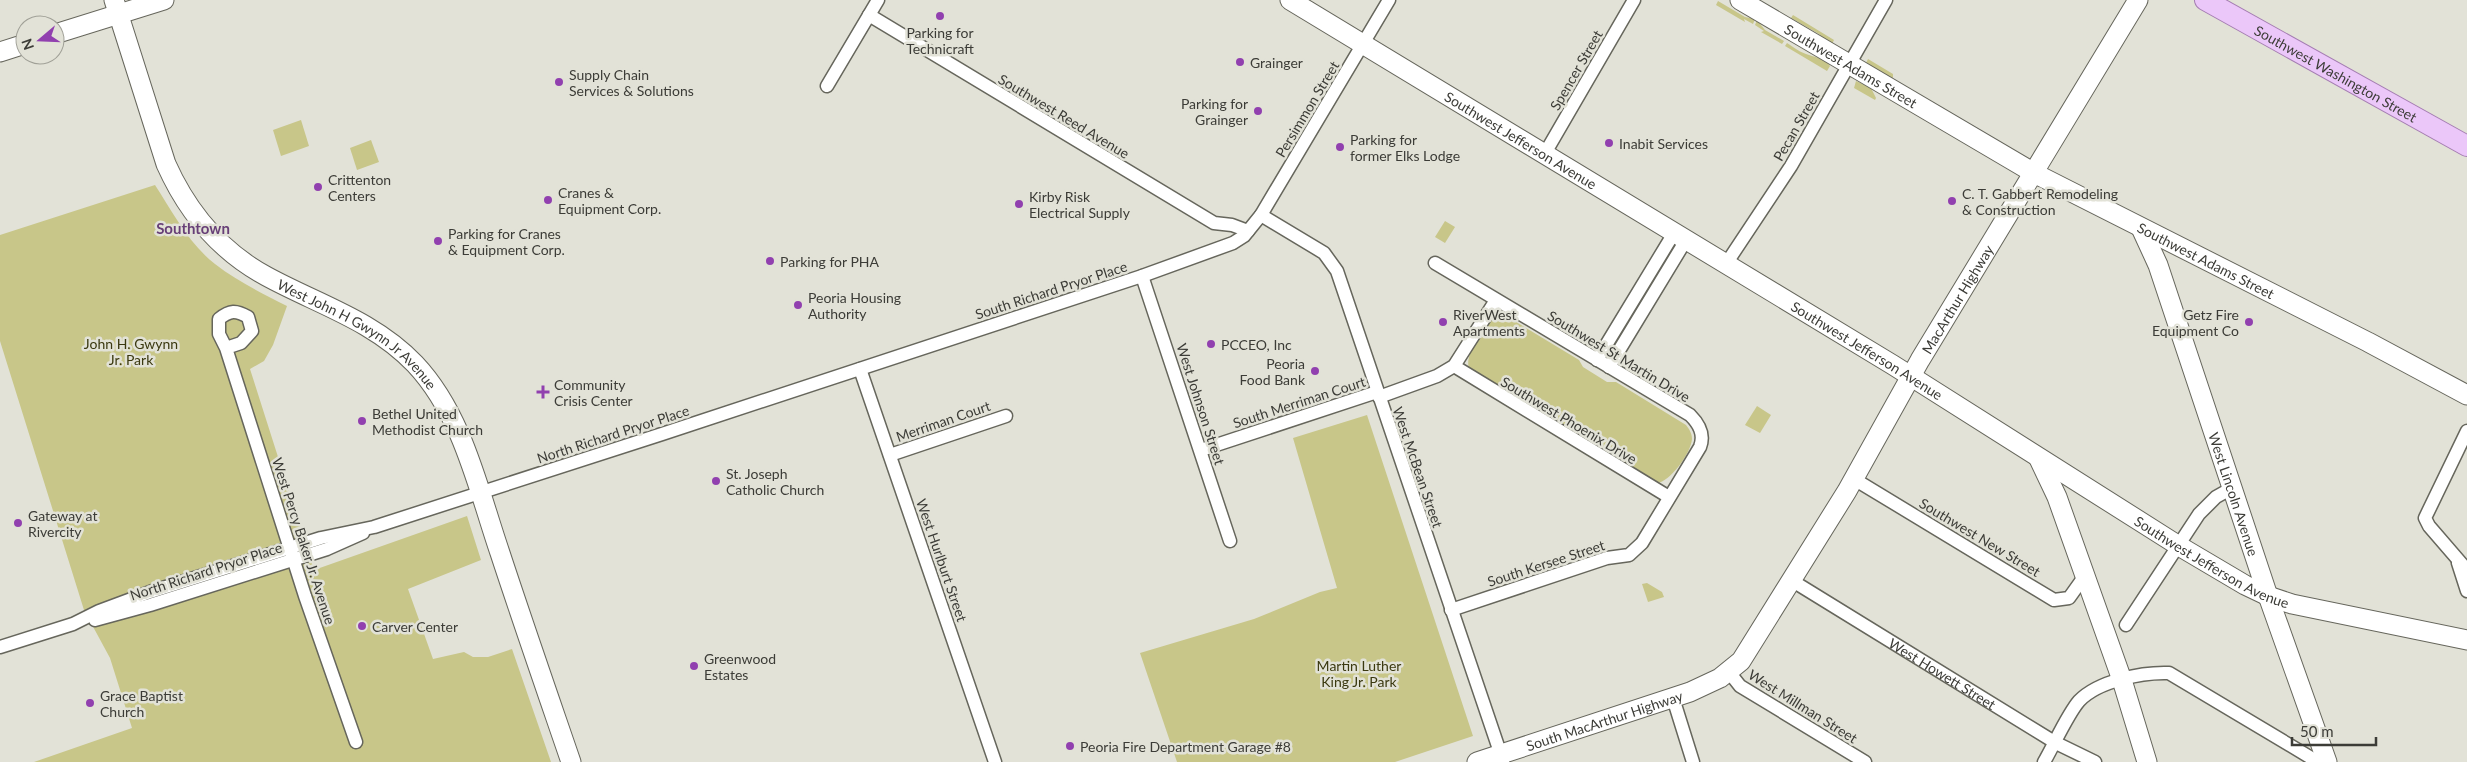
<svg xmlns="http://www.w3.org/2000/svg" width="2467" height="762" font-family="Lato,sans-serif">
  <rect width="100%" height="100%" fill="#e2e2d7"/>
  <g fill="#c8c689">
    <path d="M 1718,1 L 1745,17 L 1755,19 L 1753,24 L 1744,19 L 1745,22 L 1716,5 Z"/>
    <path d="M 1793,15 L 1834,40 L 1831,46 L 1819,34 L 1791,18 Z"/>
    <path d="M 1757,20 L 1765,30 L 1784,41 L 1782,44 L 1761,32 L 1764,31 L 1755,25 Z"/>
    <path d="M 1787,43 C 1793,47 1801,53 1809,55 C 1817,58 1825,58 1830,66 L 1827,71 L 1785,46 Z"/>
    <path d="M 1868,59 L 1893,74 L 1893,78 L 1882,75 L 1865,65 Z"/>
    <path d="M 1856,81 L 1871,88 L 1876,98 L 1875,100 L 1854,88 Z"/>
    <path d="M 301,120 L 309,146 L 281,156 L 273,130 Z"/>
    <path d="M 371,140 L 379,162 L 357,170 L 350,148 Z"/>
    <path d="M 155,185 C 172,211 189,244 215,264 C 237,281 263,294 287,306 L 273,345 L 264,361 L 250,369 L 314,570 L 467,516 L 481,560 L 408,589 L 433,659 L 464,652 L 473,657 L 488,657 L 512,649 L 551,762 L 34,762 L 132,728 L 110,658 L 84,610 L 0,341 L 0,235 Z"/>
    <path d="M 1445,221 L 1455,227 L 1445,243 L 1435,237 Z"/>
    <path d="M 1497,316 L 1508,317 L 1579,360 L 1583,367 L 1607,382 L 1616,382 L 1686,425 C 1689,429 1692,433 1692,439 C 1691,453 1670,482 1657,483 L 1646,478 L 1643,473 L 1600,447 L 1594,447 L 1530,408 L 1528,402 L 1469,369 C 1464,355 1484,321 1497,316 Z"/>
    <path d="M 1757,406 L 1771,415 L 1760,433 L 1745,425 Z"/>
    <path d="M 1367,415 L 1473,736 L 1395,762 L 1177,762 L 1140,653 L 1254,619 L 1320,592 L 1337,588 L 1293,438 Z"/>
    <path d="M 1647,583 L 1662,592 L 1664,597 L 1648,602 L 1642,584 Z"/>
  </g>
  <g fill="none" stroke-linecap="round" stroke-linejoin="round">
    <g stroke="#66665c" stroke-width="15">
      <g id="street">
        <path d="M 869,15 L 1214,223 L 1232,225 L 1248,231"/>
        <path d="M 827,86 L 878,0"/>
        <path d="M 1544,155 L 1634,0"/>
        <path d="M 1261,215 L 1324,253 L 1337,271 L 1503,761"/>
        <path d="M 1435,263 L 1690,415 C 1699,424 1705,434 1700,447 L 1642,543 L 1629,555 L 1607,558 L 1451,610"/>
        <path d="M 1726,264 L 1791,166 L 1886,0"/>
        <path d="M 1142,276 L 1230,541"/>
        <path d="M 226,348 L 241,343 L 252,331 L 248,317 C 236,310 230,310 219,319 L 219,334 L 226,348 L 305,596 L 356,742"/>
        <path d="M 1597,360 L 1674,233"/>
        <path d="M 1454,366 L 1669,497"/>
        <path d="M 1609,367 L 1686,240"/>
        <path d="M 860,369 L 995,762"/>
        <path d="M 1379,397 L 1437,376 L 1454,366 L 1496,300"/>
        <path d="M 2467,431 L 2425,518 L 2429,526 L 2467,570"/>
        <path d="M 1201,450 L 1377,392"/>
        <path d="M 890,455 L 1006,416"/>
        <path d="M 1854,479 L 2054,600 L 2069,598 L 2084,577"/>
        <path d="M 2458,563 L 2467,591"/>
        <path id="s1" d="M 1791,580 L 2056,743 L 2095,762"/>
        <path d="M 95,620 L 150,605 L 327,549 L 363,533"/>
        <path d="M 2126,625 L 2199,514 L 2216,497 L 2232,488"/>
        <path d="M 0,647 L 73,624 L 99,611 L 150,592 L 321,538 L 374,527 L 662,434 L 1142,276 L 1233,243 L 1244,236 L 1261,215 L 1389,0"/>
        <path d="M 1729,672 L 1740,686 L 1865,762"/>
        <path d="M 1673,698 L 1693,762"/>
        <path d="M 2044,762 C 2054,745 2067,715 2079,701 C 2098,681 2142,672 2169,673 L 2318,762"/>
      </g>
    </g>
    <g stroke="#66665c" stroke-width="21">
      <g id="secondary">
        <path id="s2" d="M 114,0 L 166,164 C 187,211 220,251 266,276 C 317,304 373,320 415,364 C 463,415 478,489 500,553 C 523,623 547,692 571,762"/>
        <path id="s3" d="M 1290,0 L 1893,365 L 2179,546 L 2245,585 L 2268,596 L 2292,604 L 2467,640"/>
        <path id="s4" d="M 1740,0 L 2034,173 L 2368,342 L 2467,395"/>
        <path d="M 55,34 L 164,0"/>
        <path d="M 0,52 L 25,44"/>
        <path id="s5" d="M 2141,228 L 2158,265 L 2268,596 L 2327,762"/>
        <path d="M 2039,459 L 2057,497 L 2122,680 L 2147,762"/>
        <path id="s6" d="M 1477,762 L 1690,692 L 1720,678 L 1741,661 L 1847,491 L 1920,360 L 2138,0"/>
      </g>
    </g>
    <g stroke="#a57eb2" stroke-width="22">
      <g id="primary">
        <path id="s7" d="M 2205,0 L 2467,146"/>
      </g>
    </g>
    <use href="#street" stroke="#fff" stroke-width="12"/>
    <use href="#secondary" stroke="#fff" stroke-width="19"/>
    <use href="#primary" stroke="#ebc7f9" stroke-width="20"/>
  </g>
  <g fill="#9140af" stroke="#e2e2d7" stroke-width="2">
    <circle cx="940" cy="16" r="5"/>
    <circle cx="1240" cy="62" r="5"/>
    <circle cx="559" cy="82" r="5"/>
    <circle cx="1258" cy="111" r="5"/>
    <circle cx="1609" cy="143" r="5"/>
    <circle cx="1340" cy="147" r="5"/>
    <circle cx="318" cy="187" r="5"/>
    <circle cx="548" cy="200" r="5"/>
    <circle cx="1952" cy="201" r="5"/>
    <circle cx="1019" cy="204" r="5"/>
    <circle cx="438" cy="241" r="5"/>
    <circle cx="770" cy="261" r="5"/>
    <circle cx="798" cy="305" r="5"/>
    <circle cx="1443" cy="322" r="5"/>
    <circle cx="2249" cy="322" r="5"/>
    <circle cx="1211" cy="344" r="5"/>
    <circle cx="1315" cy="371" r="5"/>
    <path d="M540.5 384.5h5v5h5v5h-5v5h-5v-5h-5v-5h5z"/>
    <circle cx="362" cy="421" r="5"/>
    <circle cx="716" cy="481" r="5"/>
    <circle cx="18" cy="523" r="5"/>
    <circle cx="362" cy="626" r="5"/>
    <circle cx="694" cy="666" r="5"/>
    <circle cx="90" cy="703" r="5"/>
    <circle cx="1070" cy="746" r="5"/>
  </g>
  <g text-anchor="middle" dominant-baseline="central" stroke-width="5" stroke-linejoin="round" paint-order="stroke">
    <g font-size="14" fill="#3c3c37" stroke="#e2e2d7" text-anchor="start">
      <text x="940" y="32" text-anchor="middle">Parking for<tspan x="940" dy="16">Technicraft</tspan></text>
      <text x="1250" y="62">Grainger</text>
      <text x="569" y="74">Supply Chain<tspan x="569" dy="16">Services &amp; Solutions</tspan></text>
      <text x="1248" y="103" text-anchor="end">Parking for<tspan x="1248" dy="16">Grainger</tspan></text>
      <text x="1350" y="139">Parking for<tspan x="1350" dy="16">former Elks Lodge</tspan></text>
      <text x="1619" y="143">Inabit Services</text>
      <text x="328" y="179">Crittenton<tspan x="328" dy="16">Centers</tspan></text>
      <text x="558" y="192">Cranes &amp;<tspan x="558" dy="16">Equipment Corp.</tspan></text>
      <text x="1962" y="193">C. T. Gabbert Remodeling<tspan x="1962" dy="16">&amp; Construction</tspan></text>
      <text x="1029" y="196">Kirby Risk<tspan x="1029" dy="16">Electrical Supply</tspan></text>
      <text x="448" y="233">Parking for Cranes<tspan x="448" dy="16">&amp; Equipment Corp.</tspan></text>
      <text x="780" y="261">Parking for PHA</text>
      <text x="808" y="297">Peoria Housing<tspan x="808" dy="16">Authority</tspan></text>
      <text x="1453" y="314">RiverWest<tspan x="1453" dy="16">Apartments</tspan></text>
      <text x="2239" y="314" text-anchor="end">Getz Fire<tspan x="2239" dy="16">Equipment Co</tspan></text>
      <text x="1221" y="344">PCCEO, Inc</text>
      <text x="1305" y="363" text-anchor="end">Peoria<tspan x="1305" dy="16">Food Bank</tspan></text>
      <text x="554" y="384">Community<tspan x="554" dy="16">Crisis Center</tspan></text>
      <text x="372" y="413">Bethel United<tspan x="372" dy="16">Methodist Church</tspan></text>
      <text x="726" y="473">St. Joseph<tspan x="726" dy="16">Catholic Church</tspan></text>
      <text x="28" y="515">Gateway at<tspan x="28" dy="16">Rivercity</tspan></text>
      <text x="372" y="626">Carver Center</text>
      <text x="704" y="658">Greenwood<tspan x="704" dy="16">Estates</tspan></text>
      <text x="100" y="695">Grace Baptist<tspan x="100" dy="16">Church</tspan></text>
      <text x="1080" y="746">Peoria Fire Department Garage #8</text>
    </g>
    <g font-size="14" fill="#3c3c37" stroke="#e2e2d7">
      <text stroke="none"><textPath href="#s4" startOffset="129">Southwest Adams Street</textPath></text>
      <text transform="translate(1576 70) rotate(-60)">Spencer Street</text>
      <text stroke="none"><textPath href="#s7" startOffset="150">Southwest Washington Street</textPath></text>
      <text transform="translate(1307 109) rotate(-59)">Persimmon Street</text>
      <text transform="translate(1064 116) rotate(31)">Southwest Reed Avenue</text>
      <text transform="translate(1796 126) rotate(-60)">Pecan Street</text>
      <text stroke="none"><textPath href="#s3" startOffset="270">Southwest Jefferson Avenue</textPath></text>
      <text stroke="none"><textPath href="#s4" startOffset="534">Southwest Adams Street</textPath></text>
      <text transform="translate(1051 290) rotate(-18)">South Richard Pryor Place</text>
      <text stroke="none"><textPath href="#s6" startOffset="706">MacArthur Highway</textPath></text>
      <text stroke="none"><textPath href="#s2" startOffset="434">West John H Gwynn Jr Avenue</textPath></text>
      <text stroke="none"><textPath href="#s3" startOffset="675">Southwest Jefferson Avenue</textPath></text>
      <text transform="translate(1619 356) rotate(31)">Southwest St Martin Drive</text>
      <text transform="translate(1299 402) rotate(-18)">South Merriman Court</text>
      <text transform="translate(1201 404) rotate(72)">West Johnson Street</text>
      <text transform="translate(1569 420) rotate(31)">Southwest Phoenix Drive</text>
      <text transform="translate(943 421) rotate(-19)">Merriman Court</text>
      <text transform="translate(613 434) rotate(-18)">North Richard Pryor Place</text>
      <text transform="translate(1418 467) rotate(71)">West McBean Street</text>
      <text stroke="none"><textPath href="#s5" startOffset="282">West Lincoln Avenue</textPath></text>
      <text transform="translate(1980 537) rotate(31)">Southwest New Street</text>
      <text transform="translate(304 541) rotate(72)">West Percy Baker Jr. Avenue</text>
      <text transform="translate(942 560) rotate(71)">West Hurlburt Street</text>
      <text stroke="none"><textPath href="#s3" startOffset="1080">Southwest Jefferson Avenue</textPath></text>
      <text transform="translate(1546 563) rotate(-18)">South Kersee Street</text>
      <text transform="translate(206 571) rotate(-18)">North Richard Pryor Place</text>
      <text stroke="none"><textPath href="#s1" startOffset="178">West Howett Street</textPath></text>
      <text transform="translate(1803 706) rotate(32)">West Millman Street</text>
      <text stroke="none"><textPath href="#s6" startOffset="134">South MacArthur Highway</textPath></text>
    </g>
    <g font-size="14" fill="#3b3910" stroke="#e2e2d7">
      <text x="131" y="343">John H. Gwynn<tspan x="131" dy="16">Jr. Park</tspan></text>
      <text x="1359" y="665">Martin Luther<tspan x="1359" dy="16">King Jr. Park</tspan></text>
    </g>
    <g font-size="15" font-weight="bold" fill="#673f77" stroke="#e2e2d7">
      <text x="193" y="228">Southtown</text>
    </g>
  </g>
  <g transform="translate(40 40) rotate(251)"><circle r="24" fill="#e2e2d7" stroke="#a0a097"/>
  <path d="M0-4L9 19L0 12L-9 19Z" fill="#9140af"/>
  <text y="-8" font-size="14" font-weight="bold" text-anchor="middle" fill="#3c3c37">N</text>
  </g>
  <path d="M2292 737v8h84v-8" fill="none" stroke="#3c3c37" stroke-width="2.5"/>
  <text x="2300" y="737" font-size="15" fill="#3c3c37" stroke="#e2e2d7" stroke-width="4" paint-order="stroke">50 m</text>
</svg>
